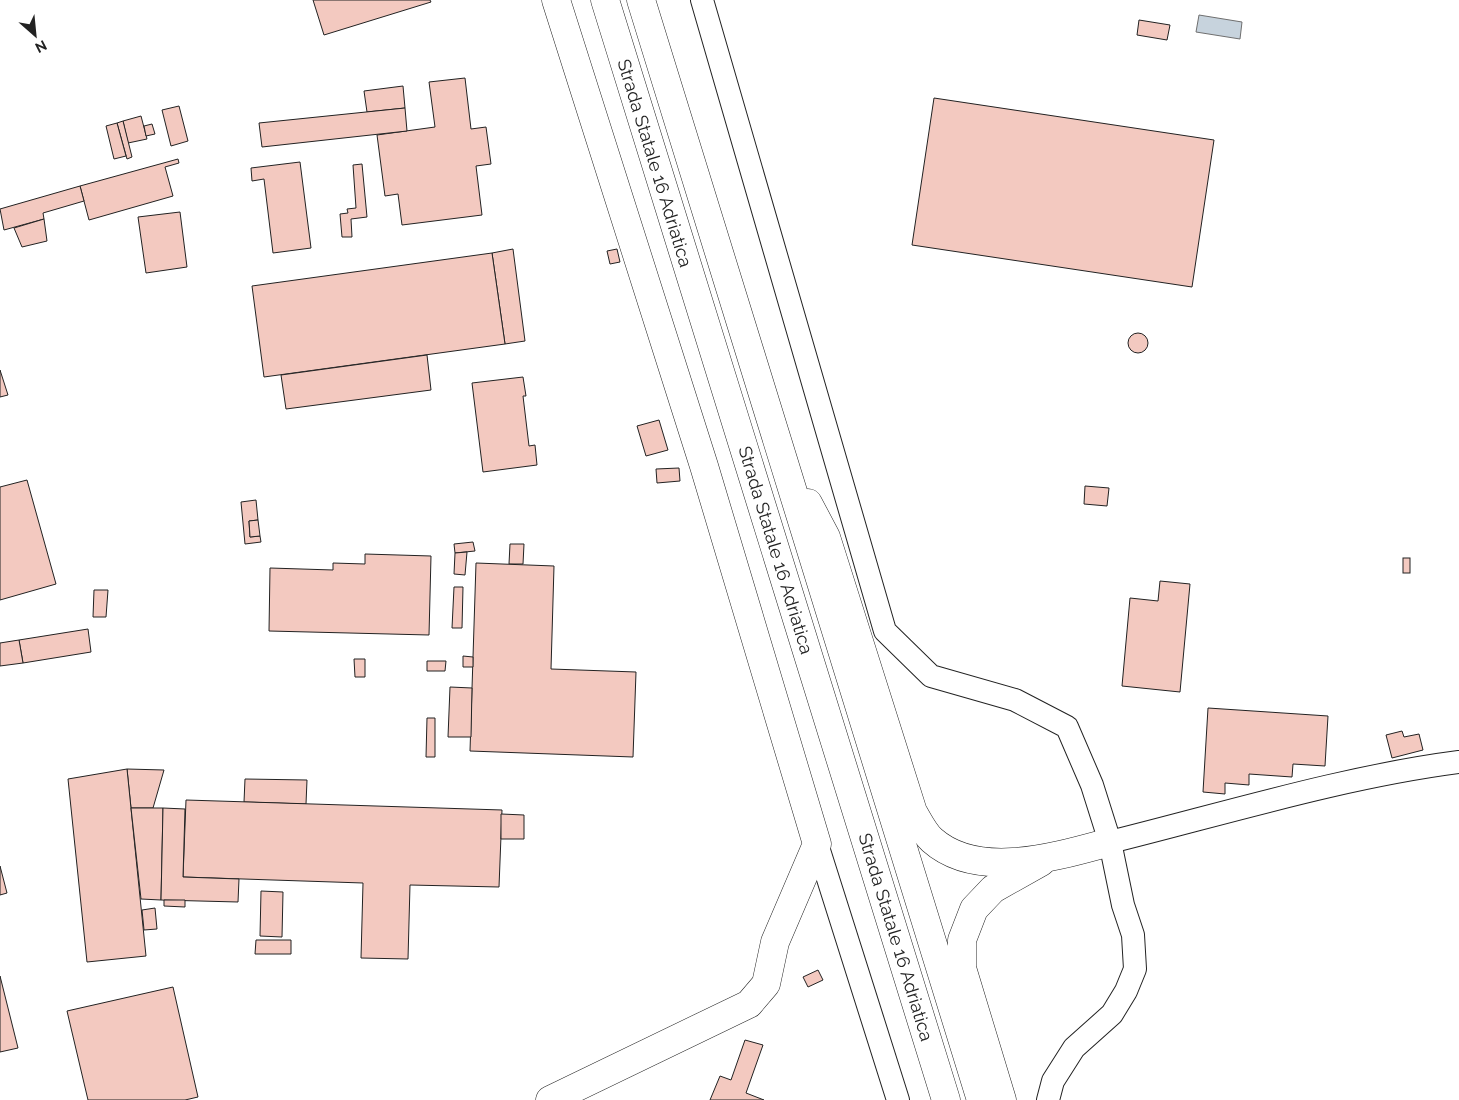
<svg xmlns="http://www.w3.org/2000/svg" width="1459" height="1100" font-family="Raleway,sans-serif">
  <rect width="100%" height="100%" fill="#fff"/>
  <path fill="#c7d3dd" stroke="#6f6f6f" d="M 1199,15 L 1242,22 L 1240,39 L 1196,32 Z"/>
  <g fill="#f3c9c0" stroke="#222">
    <path d="M 313,0 L 430,0 L 431,2 L 324,35 Z"/>
    <path d="M 1139,20 L 1170,25 L 1167,40 L 1137,35 Z"/>
    <path d="M 465,78 L 471,129 L 486,127 L 491,164 L 476,166 L 482,215 L 402,225 L 398,194 L 385,196 L 377,135 L 435,127 L 429,82 Z"/>
    <path d="M 403,86 L 405,108 L 367,112 L 364,91 Z"/>
    <path d="M 934,98 L 1214,140 L 1192,287 L 912,245 Z"/>
    <path d="M 179,106 L 188,141 L 171,146 L 162,110 Z"/>
    <path d="M 405,108 L 407,131 L 262,147 L 259,123 Z"/>
    <path d="M 141,116 L 147,139 L 128,143 L 123,121 Z"/>
    <path d="M 123,121 L 132,157 L 127,159 L 117,123 Z"/>
    <path d="M 117,123 L 126,156 L 114,159 L 106,126 Z"/>
    <path d="M 152,124 L 155,134 L 146,136 L 144,126 Z"/>
    <path d="M 178,159 L 179,163 L 165,167 L 173,196 L 89,220 L 80,186 Z"/>
    <path d="M 300,162 L 311,248 L 273,253 L 264,179 L 252,181 L 251,168 Z"/>
    <path d="M 362,164 L 367,217 L 351,219 L 352,237 L 342,237 L 340,214 L 348,213 L 347,209 L 356,208 L 353,165 Z"/>
    <path d="M 80,186 L 84,201 L 43,213 L 44,219 L 4,230 L 0,209 Z"/>
    <path d="M 180,212 L 187,267 L 146,273 L 138,217 Z"/>
    <path d="M 44,219 L 47,241 L 22,247 L 14,228 Z"/>
    <path d="M 513,249 L 525,341 L 505,344 L 492,253 Z"/>
    <path d="M 617,249 L 620,262 L 610,264 L 607,251 Z"/>
    <path d="M 492,253 L 505,344 L 264,377 L 252,286 Z"/>
    <circle cx="1138" cy="343" r="10"/>
    <path d="M 427,355 L 431,390 L 286,409 L 281,375 Z"/>
    <path d="M 0,370 L 8,395 L 0,397 Z"/>
    <path d="M 523,377 L 526,396 L 523,396 L 529,446 L 535,445 L 537,465 L 483,472 L 472,383 Z"/>
    <path d="M 659,420 L 668,450 L 646,456 L 637,426 Z"/>
    <path d="M 679,468 L 680,481 L 657,483 L 656,469 Z"/>
    <path d="M 27,480 L 56,584 L 0,600 L 0,487 Z"/>
    <path d="M 1085,486 L 1109,488 L 1107,506 L 1084,504 Z"/>
    <path d="M 256,500 L 258,520 L 249,521 L 250,537 L 260,536 L 261,542 L 245,544 L 241,502 Z"/>
    <path d="M 258,520 L 260,536 L 250,537 L 249,521 Z"/>
    <path d="M 473,542 L 475,551 L 455,553 L 454,544 Z"/>
    <path d="M 510,544 L 524,544 L 523,564 L 509,564 Z"/>
    <path d="M 467,552 L 465,575 L 454,574 L 455,553 Z"/>
    <path d="M 365,554 L 431,556 L 429,635 L 269,631 L 270,568 L 333,570 L 333,563 L 365,564 Z"/>
    <rect x="1403" y="558" width="7" height="15"/>
    <path d="M 476,563 L 554,566 L 551,669 L 636,672 L 633,757 L 470,751 Z"/>
    <path d="M 1160,581 L 1190,584 L 1180,692 L 1122,686 L 1130,598 L 1158,601 Z"/>
    <path d="M 454,587 L 463,587 L 462,628 L 452,628 Z"/>
    <path d="M 94,590 L 108,590 L 106,617 L 93,617 Z"/>
    <path d="M 88,629 L 91,652 L 23,663 L 19,640 Z"/>
    <path d="M 19,640 L 23,663 L 0,666 L 0,643 Z"/>
    <path d="M 463,656 L 473,657 L 473,667 L 463,667 Z"/>
    <path d="M 354,659 L 365,659 L 365,677 L 355,677 Z"/>
    <path d="M 427,661 L 446,661 L 445,671 L 427,671 Z"/>
    <path d="M 450,687 L 472,688 L 471,737 L 448,737 Z"/>
    <path d="M 1208,708 L 1328,716 L 1325,766 L 1293,764 L 1292,777 L 1249,774 L 1249,785 L 1225,783 L 1225,794 L 1203,792 Z"/>
    <path d="M 427,718 L 435,718 L 435,757 L 426,757 Z"/>
    <path d="M 1402,731 L 1404,737 L 1419,734 L 1423,750 L 1392,758 L 1386,735 Z"/>
    <path d="M 127,769 L 164,770 L 153,808 L 131,808 Z"/>
    <path d="M 127,769 L 146,956 L 87,962 L 68,779 Z"/>
    <path d="M 245,779 L 307,780 L 306,804 L 244,802 Z"/>
    <path d="M 186,800 L 502,810 L 499,887 L 410,885 L 408,959 L 361,958 L 363,883 L 183,877 Z"/>
    <path d="M 131,808 L 163,808 L 161,900 L 141,899 Z"/>
    <path d="M 163,808 L 185,809 L 183,877 L 239,879 L 238,902 L 161,900 Z"/>
    <path d="M 501,814 L 524,815 L 524,839 L 501,839 Z"/>
    <path d="M 0,866 L 7,893 L 0,895 Z"/>
    <path d="M 261,891 L 283,892 L 282,937 L 260,936 Z"/>
    <path d="M 164,900 L 185,900 L 185,907 L 164,906 Z"/>
    <path d="M 155,908 L 157,929 L 144,930 L 142,910 Z"/>
    <path d="M 256,940 L 291,940 L 291,954 L 255,954 Z"/>
    <path d="M 818,970 L 823,980 L 808,987 L 803,977 Z"/>
    <path d="M 0,976 L 18,1048 L 0,1052 Z"/>
    <path d="M 173,987 L 198,1097 L 185,1100 L 88,1100 L 67,1011 Z"/>
    <path d="M 745,1040 L 763,1045 L 746,1093 L 764,1100 L 710,1100 L 720,1076 L 731,1080 Z"/>
  </g>
  <g fill="none" stroke-linecap="round" stroke-linejoin="round">
    <g stroke="#222" stroke-width="24">
      <g id="street">
        <path d="M 702,0 L 885,631 L 931,676 L 1015,700 L 1067,727 L 1092,785 L 1110,842 L 1123,905 L 1133,935 L 1135,969 L 1126,991 L 1112,1014 L 1074,1048 L 1053,1081 L 1048,1100"/>
        <path d="M 1110,842 C 1223,814 1343,777 1459,762"/>
        <path d="M 817,844 L 898,1100"/>
      </g>
    </g>
    <g stroke="#222" stroke-width="29">
      <path id="secondary" d="M 550,1100 L 749,1004 L 766,984 L 775,942 L 817,844 L 704,466 L 556,0"/>
    </g>
    <g stroke="#222" stroke-width="29">
      <g id="highway">
        <path d="M 605,0 L 946,1100"/>
        <path d="M 641,0 L 981,1100"/>
        <path d="M 808,503 L 826,537 L 913,812 C 918,820 924,833 932,840 C 978,881 1058,856 1110,842"/>
        <path d="M 1002,1100 L 962,968 L 962,940 L 974,909 L 993,889 L 1041,862"/>
      </g>
    </g>
    <use href="#street" stroke="#fff" stroke-width="22"/>
    <use href="#secondary" stroke="#fff" stroke-width="28"/>
    <use href="#highway" stroke="#fff" stroke-width="28"/>
  </g>
  <g text-anchor="middle" dominant-baseline="central" stroke-width="4" stroke-linejoin="round" paint-order="stroke">
    <g font-size="18" fill="#222" stroke="#fff">
      <text transform="translate(655 163) rotate(73)">Strada Statale 16 Adriatica</text>
      <text transform="translate(776 550) rotate(73)">Strada Statale 16 Adriatica</text>
      <text transform="translate(896 937) rotate(73)">Strada Statale 16 Adriatica</text>
    </g>
  </g>
  <g transform="translate(35 35) rotate(153)" stroke="#ffffff" stroke-width="4" paint-order="stroke">
  <path d="M0-4L9 19L0 12L-9 19Z" fill="#222222"/>
  <text y="-8" font-size="14" font-weight="bold" text-anchor="middle" fill="#222222">N</text>
  </g>
</svg>
